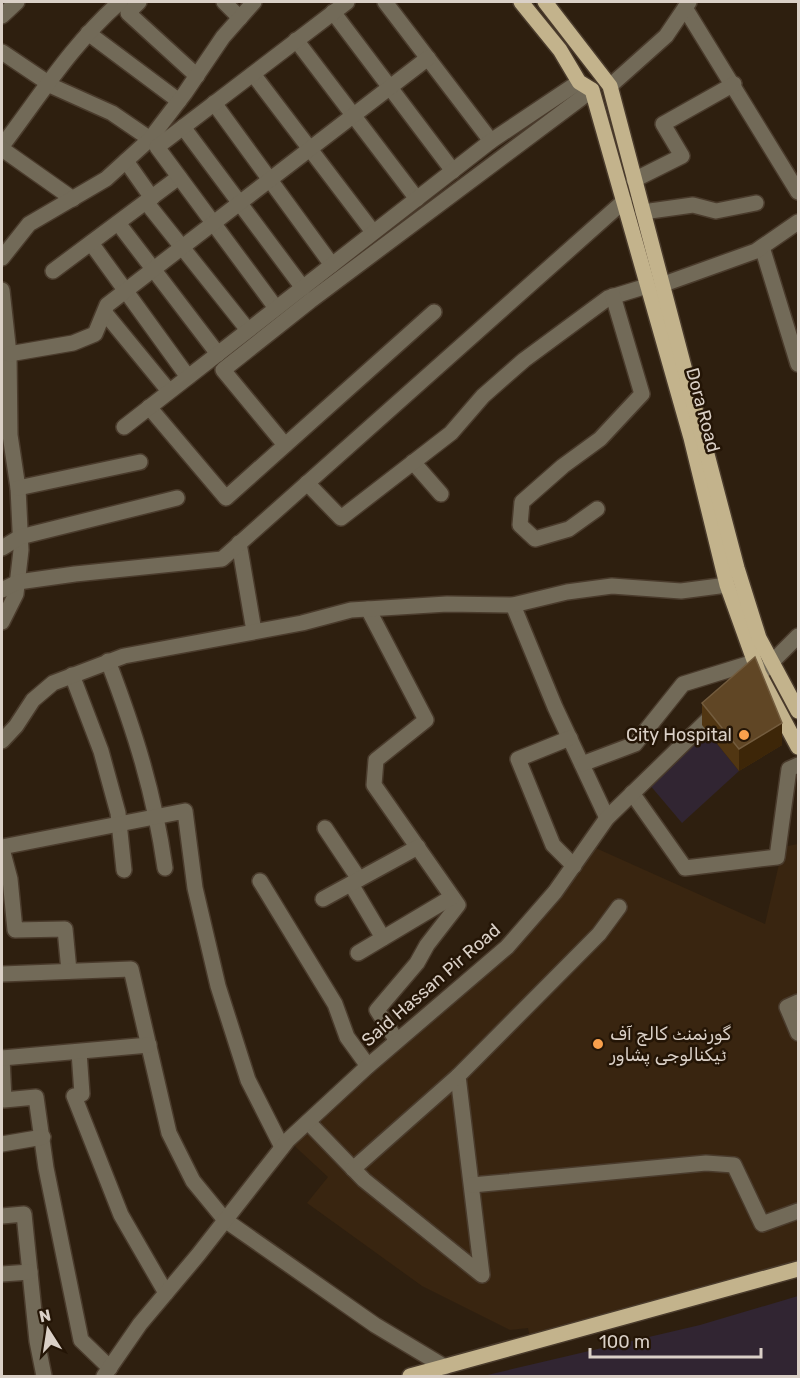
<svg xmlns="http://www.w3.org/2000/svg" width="800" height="1378" font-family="Rubik,'Noto Naskh Arabic',sans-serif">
  <rect width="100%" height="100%" fill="#2e1f0f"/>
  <g fill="#312532">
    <path d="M 702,725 L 739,771 L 682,823 L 649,784 Z"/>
    <path d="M 798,1296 L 798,1376 L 483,1376 L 700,1325 Z"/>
  </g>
  <path fill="#392510" d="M 798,844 L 798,1269 L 531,1343 L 528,1328 L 510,1330 L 422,1286 L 307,1203 L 328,1177 L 288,1140 L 507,947 L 589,845 L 765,924 L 783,847 Z"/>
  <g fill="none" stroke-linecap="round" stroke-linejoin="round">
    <g stroke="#4a3b2c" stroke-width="18">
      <g id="minor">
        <path d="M 139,2 L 128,13 L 197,76"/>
        <path d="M 224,2 L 240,18"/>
        <path d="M 385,2 L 491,141"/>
        <path d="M 685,8 L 798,192"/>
        <path d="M 333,12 L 453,171"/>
        <path d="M 2,16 L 17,2"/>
        <path d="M 88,33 L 179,101"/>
        <path d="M 296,40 L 417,199"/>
        <path d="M 2,52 L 54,87 L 112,113 L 150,139"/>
        <path d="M 253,74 L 373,232"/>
        <path d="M 610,86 L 666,36 L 689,2"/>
        <path d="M 214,103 L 332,265"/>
        <path d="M 183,127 L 303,288"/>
        <path d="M 2,146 C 40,96 73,43 120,2"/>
        <path d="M 2,149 L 73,199"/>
        <path d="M 126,161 L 152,198"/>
        <path d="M 634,180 L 682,156 L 663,124 L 734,84"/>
        <path d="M 146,202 L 248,330"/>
        <path d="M 643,212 L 693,205 L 716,211 L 756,203"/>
        <path d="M 118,223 L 218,354"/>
        <path d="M 91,243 L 188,377"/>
        <path d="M 762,247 L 798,364"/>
        <path d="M 2,258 L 29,224 L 106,179 L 150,139 L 185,93 L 223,37 L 254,2"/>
        <path d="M 53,271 L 179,177"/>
        <path d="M 664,284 L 756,251 L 798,222"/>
        <path d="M 2,290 L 9,354 L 10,435 L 18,488 L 21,550 L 16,594 L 2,622"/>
        <path d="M 276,308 L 157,147 L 347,2"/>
        <path d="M 105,313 L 169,391"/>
        <path d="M 9,354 L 73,343 L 95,334 L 107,305 L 428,58"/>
        <path d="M 149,407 L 226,498 L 434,312"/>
        <path d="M 124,427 L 491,141 L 579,82"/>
        <path d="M 285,445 L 223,370 L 310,301 L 592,90"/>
        <path d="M 413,462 L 441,494"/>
        <path d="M 307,483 L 341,518 L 451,433 L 483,396 L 524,360 L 608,298 L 647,286"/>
        <path d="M 18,488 L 140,462"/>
        <path d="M 597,509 L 569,529 L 535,539 L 520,525 L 522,502 L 563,466 L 600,439 L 642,394 L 613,296"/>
        <path d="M 239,543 L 254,631"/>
        <path d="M 2,548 L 20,537 L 177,498"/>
        <path d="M 2,590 L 18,582 L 75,574 L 222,559 L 624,201"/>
        <path d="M 513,605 L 555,707 L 607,818"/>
        <path d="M 368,609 L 426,720 L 376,760 L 374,785 L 458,905 L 427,945 L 417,963 L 377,1010 L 397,1041"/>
        <path d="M 108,661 C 135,732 154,792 165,868"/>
        <path d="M 764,670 L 798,636"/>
        <path d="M 72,675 L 101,751 L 118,813 L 124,870"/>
        <path d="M 570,738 L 518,759 L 553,845 L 574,866"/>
        <path d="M 2,741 L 16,726 L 33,700 L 53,683 L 124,656 L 302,623 L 351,610 L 447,604 L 513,605 L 567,592 L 612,586 L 681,591 L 727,585"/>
        <path d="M 582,764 L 635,744 L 683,684 L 754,662"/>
        <path d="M 632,793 L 685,868 L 777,857 L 789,769 L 798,765"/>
        <path d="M 325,828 L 359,879"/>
        <path d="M 2,847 L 185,811 L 195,888 L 218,986 L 248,1080 L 282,1147"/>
        <path d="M 2,849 L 10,879 L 15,930 L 65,929 L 69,971"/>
        <path d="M 260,881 L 335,1004 L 347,1037 L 368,1066"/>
        <path d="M 351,884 L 383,938"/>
        <path d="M 323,899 L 418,847"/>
        <path d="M 358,953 L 452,897"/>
        <path d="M 2,974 L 131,969 L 169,1133 L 193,1181 L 225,1220 L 375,1325 L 445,1367"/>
        <path d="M 798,1002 L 787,1007 L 798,1033"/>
        <path d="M 79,1052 L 82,1094 L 74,1096 L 121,1215 L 166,1293"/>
        <path d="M 2,1058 L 4,1100 L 36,1097 L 46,1168 L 81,1340 L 110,1368"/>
        <path d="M 2,1058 L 149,1045"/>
        <path d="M 308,1122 L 364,1180 L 482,1275 L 458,1076 L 599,934 L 619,907"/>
        <path d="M 2,1144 L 43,1137"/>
        <path d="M 353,1169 L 458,1076"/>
        <path d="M 472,1185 L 706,1163 L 734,1165 L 762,1224 L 798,1211"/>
        <path d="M 2,1216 L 24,1214 L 37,1341 L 44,1376"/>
        <path d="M 2,1274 L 30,1272"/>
        <path d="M 104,1376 L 140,1324 L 198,1255 L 288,1140 L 368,1066 L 507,947 L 555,892 L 607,818 L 717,711"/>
      </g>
    </g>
    <g stroke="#4a3b2c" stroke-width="18">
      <g id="major">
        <path d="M 521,2 L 560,50 L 579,82 L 592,90 L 691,438 L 727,585 L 759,674 L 798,747"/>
        <path d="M 545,2 L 610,86 L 737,568 L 759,638 L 798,711"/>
        <path d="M 410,1376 L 798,1269"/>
      </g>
    </g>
    <use href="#minor" stroke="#726a58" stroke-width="15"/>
    <use href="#major" stroke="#c3b38c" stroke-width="15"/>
  </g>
  <path fill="#513612" d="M 702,703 L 782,745 L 739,771 L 702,725 Z"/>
  <path fill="#3d2608" d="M 782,723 L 782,745 L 739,771 L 739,749 Z"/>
  <path fill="#604625" stroke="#735c3e" stroke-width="1.5" d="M 755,657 L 782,723 L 739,749 L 702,703 Z"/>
  <g fill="#f9a04c" stroke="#241506" stroke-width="2">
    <circle cx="744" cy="735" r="6"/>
    <circle cx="598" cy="1044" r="6"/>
  </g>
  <g text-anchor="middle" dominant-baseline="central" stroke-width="5" stroke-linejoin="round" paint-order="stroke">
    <g font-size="18" fill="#dad0c7" stroke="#241506">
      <text transform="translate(703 410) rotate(75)">Dora Road</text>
      <text transform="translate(431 985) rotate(-41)">Said Hassan Pir Road</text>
    </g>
    <g font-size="18" fill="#dad0c7" stroke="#241506" text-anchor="end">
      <text x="732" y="735">City Hospital</text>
      <text x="610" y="1034" text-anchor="start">گورنمنٹ کالج آف<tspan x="610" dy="21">ٹیکنالوجی پشاور</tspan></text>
    </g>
  </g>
  <rect width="800" height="1378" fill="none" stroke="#dad0c7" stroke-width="6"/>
  <g transform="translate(48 1330) rotate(348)" stroke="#241506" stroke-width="4.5" paint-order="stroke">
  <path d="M0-4.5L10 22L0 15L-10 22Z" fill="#dad0c7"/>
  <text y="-9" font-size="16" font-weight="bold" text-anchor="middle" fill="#dad0c7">N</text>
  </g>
  <path d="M590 1348v9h171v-9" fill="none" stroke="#dad0c7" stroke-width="3"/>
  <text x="599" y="1348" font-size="18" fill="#dad0c7" stroke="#241506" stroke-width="4.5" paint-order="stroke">100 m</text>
</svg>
